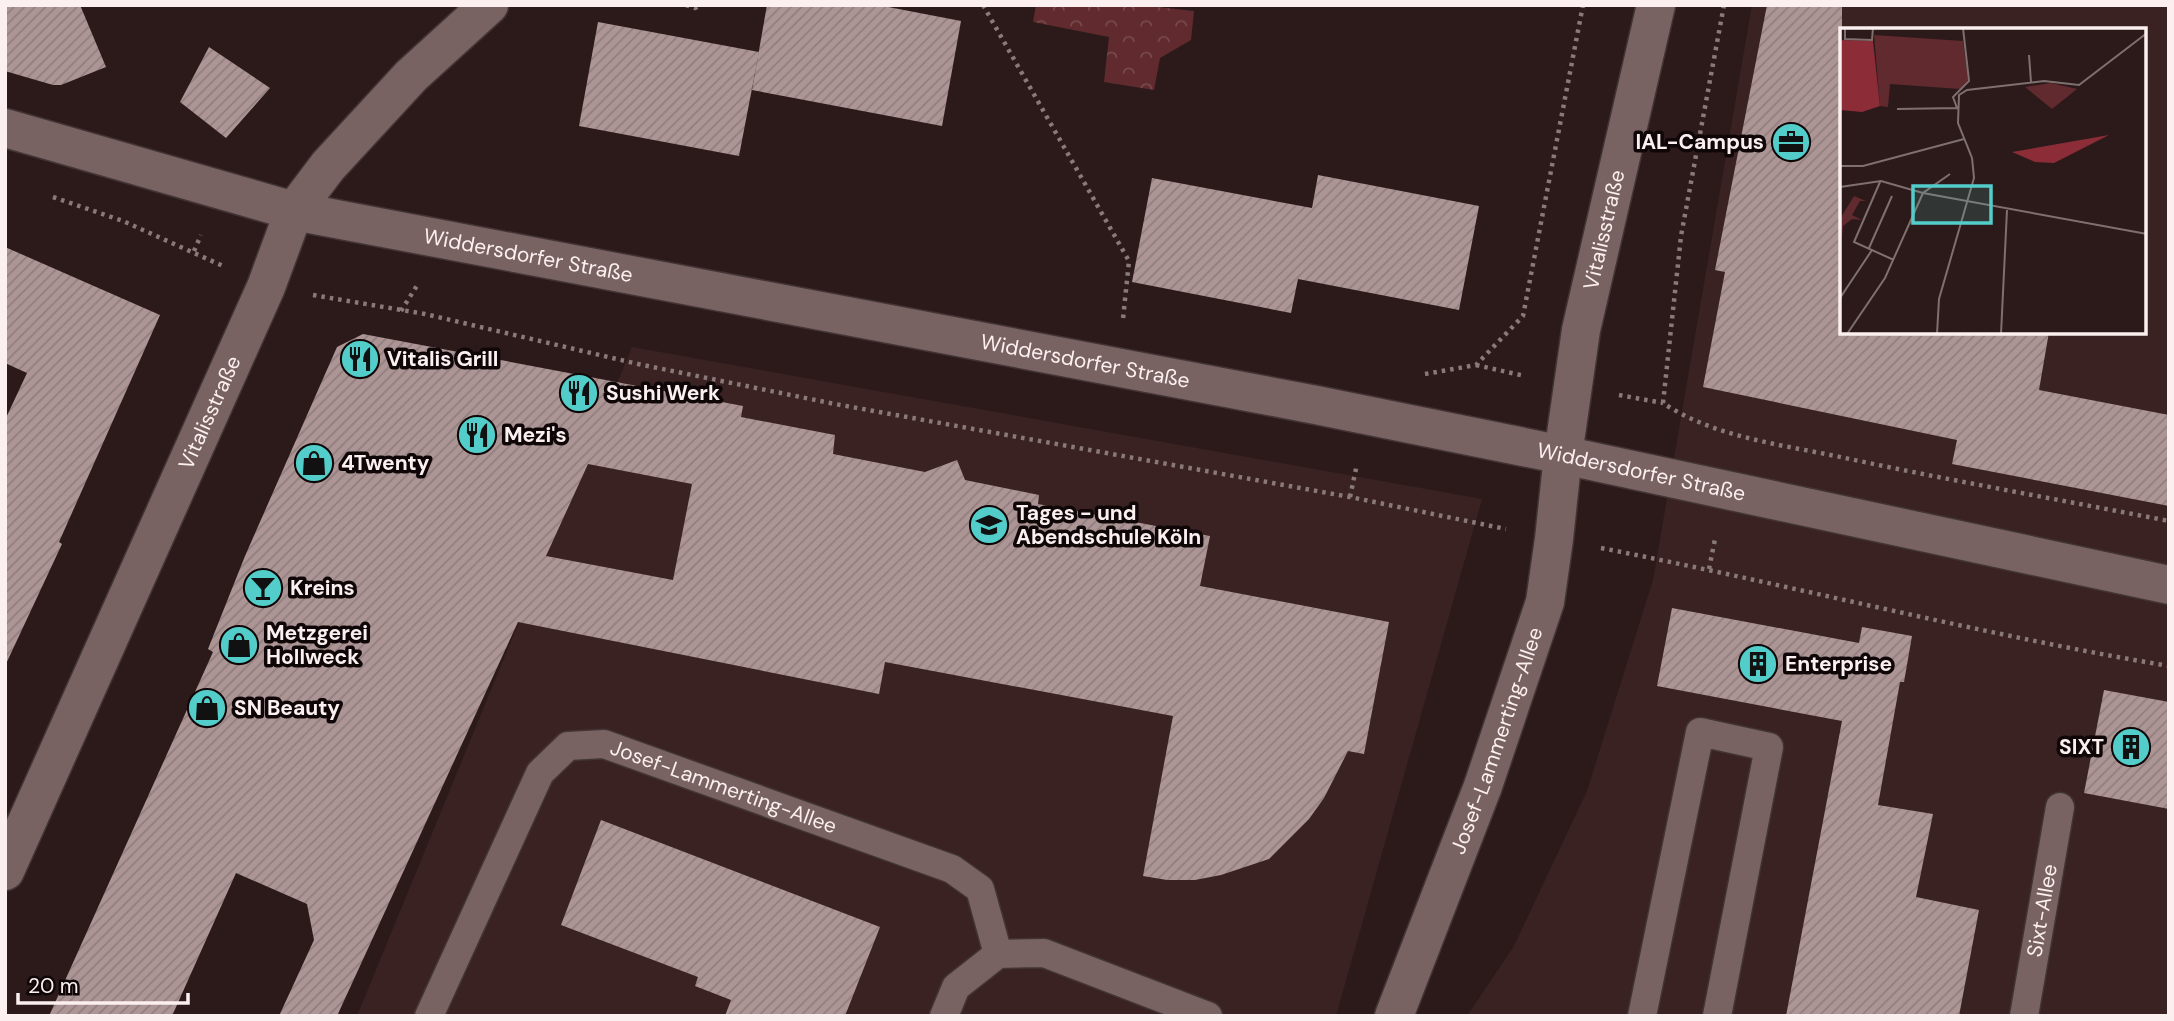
<svg xmlns="http://www.w3.org/2000/svg" width="2174" height="1021" font-family="'DM Sans',sans-serif">
  <defs>
    <pattern id="park-crowns" width="20" height="18" patternUnits="userSpaceOnUse" patternTransform="scale(1.75)"><rect width="20" height="18" fill="#602a2e"/><path d="M2 6a3 3 0 1 1 6 0M12 15a3 3 0 1 1 6 0" fill="none" stroke="#78494d"/></pattern>
    <pattern id="building-hatch" width="6" height="6" patternUnits="userSpaceOnUse" patternTransform="scale(1.75)"><rect width="6" height="6" fill="#ad9595"/><path d="M-1 1l2-2M0 6l6-6M5 7l2-2" fill="none" stroke="#907e7e"/></pattern>
  </defs>
  <rect width="100%" height="100%" fill="#2c1a1a"/>
  <g fill="#3a2222" fill-rule="evenodd">
    <path d="M 1752,5 L 2169,5 L 2169,1016 L 1467,1016 L 1514,946 L 1587,791 L 1653,580 ZM 1842,30 L 2144,30 L 2144,332 L 1842,332 Z"/>
    <path d="M 632,347 L 1482,499 L 1336,1016 L 357,1016 Z"/>
  </g>
  <path fill="url(#park-crowns)" d="M 1036,5 L 1140,5 L 1194,11 L 1191,40 L 1160,58 L 1154,90 L 1104,82 L 1109,37 L 1033,22 Z"/>
  <g fill="url(#building-hatch)" fill-rule="evenodd">
    <path d="M 5,5 L 80,5 L 106,67 L 61,85 L 53,85 L 5,71 Z"/>
    <path d="M 767,5 L 878,5 L 961,21 L 942,126 L 752,90 Z"/>
    <path d="M 1767,5 L 1842,5 L 1842,332 L 2049,332 L 2039,390 L 2169,415 L 2169,506 L 1952,464 L 1957,440 L 1703,387 L 1725,272 L 1715,270 Z"/>
    <path d="M 598,22 L 759,52 L 739,156 L 579,126 Z"/>
    <path d="M 209,47 L 270,88 L 226,138 L 180,102 Z"/>
    <path d="M 1318,175 L 1479,206 L 1459,310 L 1298,279 L 1291,313 L 1132,282 L 1152,178 L 1312,208 Z"/>
    <path d="M 5,247 L 160,315 L 59,542 L 62,544 L 5,666 L 5,420 L 27,373 L 5,363 Z"/>
    <path d="M 363,334 L 743,406 L 741,417 L 835,435 L 833,454 L 925,472 L 957,460 L 965,480 L 1039,495 L 1038,504 L 1210,536 L 1200,586 L 1389,622 L 1364,754 L 1348,751 L 1324,798 L 1309,819 L 1269,859 L 1221,875 L 1195,880 L 1167,880 L 1143,876 L 1173,716 L 885,662 L 879,694 L 518,622 L 337,1016 L 279,1016 L 314,940 L 307,904 L 236,873 L 172,1016 L 49,1016 L 213,652 L 208,649 L 245,556 L 337,347 ZM 588,464 L 692,484 L 673,580 L 546,556 Z"/>
    <path d="M 1672,608 L 1859,643 L 1862,627 L 1912,636 L 1904,682 L 1900,682 L 1878,805 L 1933,814 L 1916,897 L 1979,910 L 1959,1016 L 1786,1016 L 1842,721 L 1657,686 Z"/>
    <path d="M 2104,690 L 2169,702 L 2169,809 L 2084,793 Z"/>
    <path d="M 601,820 L 880,927 L 845,1016 L 725,1016 L 731,1000 L 695,986 L 698,977 L 561,925 Z"/>
  </g>
  <g fill="none" stroke-linecap="round" stroke-linejoin="round">
    <g stroke="#423435" stroke-width="31">
      <g id="service">
        <path id="s1" d="M 429,1016 L 540,773 L 568,746 L 604,744 L 952,869 L 980,889 L 998,954"/>
        <path d="M 944,1016 L 956,987 L 998,954 L 1044,953 L 1208,1016"/>
        <path d="M 1642,1016 L 1700,732 L 1769,747 L 1717,1016"/>
        <path id="s2" d="M 2024,1016 L 2060,807"/>
      </g>
    </g>
    <g stroke="#423435" stroke-width="41">
      <g id="minor">
        <path id="s3" d="M 5,871 L 266,287 L 294,211 L 328,166 L 411,76 L 489,5"/>
        <path id="s4" d="M 1394,1016 L 1483,786 L 1545,602 L 1554,539 L 1563,455"/>
      </g>
    </g>
    <g stroke="#423435" stroke-width="41">
      <g id="tertiary">
        <path id="s5" d="M 1563,455 L 1581,330 L 1656,5"/>
      </g>
    </g>
    <g stroke="#423435" stroke-width="41">
      <g id="secondary">
        <path id="s6" d="M 5,128 L 294,211 L 1316,405 L 1563,455 L 2169,585"/>
      </g>
    </g>
    <g stroke="#897979" stroke-width="4.5" stroke-dasharray="3.5 5" stroke-linecap="butt">
      <path d="M 686,5 L 695,8 L 700,5"/>
      <path d="M 983,5 L 1129,261 L 1123,319"/>
      <path d="M 1724,5 L 1681,236 L 1663,403 C 1715,438 1785,445 1845,458 C 1953,481 2061,500 2169,521"/>
      <path d="M 53,197 L 123,221 L 223,266"/>
      <path d="M 194,251 L 201,235"/>
      <path d="M 313,295 L 425,314 L 638,364 L 835,404 L 1350,497 L 1506,529"/>
      <path d="M 401,311 L 418,284"/>
      <path d="M 1476,365 L 1525,376"/>
      <path d="M 1425,374 L 1476,365 L 1523,316 L 1583,5"/>
      <path d="M 1619,395 L 1663,403"/>
      <path d="M 1350,497 L 1357,464"/>
      <path d="M 1601,548 C 1791,585 1978,634 2169,666"/>
      <path d="M 1709,569 L 1715,539"/>
    </g>
    <use href="#service" stroke="#786262" stroke-width="28"/>
    <use href="#minor" stroke="#786262" stroke-width="38"/>
    <use href="#tertiary" stroke="#786262" stroke-width="38"/>
    <use href="#secondary" stroke="#786262" stroke-width="38"/>
  </g>
  <defs>
    <g id="office-disc" transform="scale(2.0125)"><circle r="9.5" fill="#53cdca" stroke="#0f0707"/><path d="M-6-3h4V-5.5h4V-3h4V5H-6ZM-1-4.5V-3h2v-1.5ZM-6 0V1H6V0Z" fill="#111"/></g>
    <g id="restaurant-disc" transform="scale(2.0125)"><circle r="9.5" fill="#53cdca" stroke="#0f0707"/><path d="M-5-6h1v4h1v-4h1v4h1v-4h1v5L-1.5 .5V6h-2V.5L-5-1ZM5-6V6H3V1.5H1.5Q1.5-4 5-6Z" fill="#111"/></g>
    <g id="shop-disc" transform="scale(2.0125)"><circle r="9.5" fill="#53cdca" stroke="#0f0707"/><path d="M-5-2.5h2.3a2.7 3.5 0 0 1 5.4 0H5L5.5 6h-11ZM-1.5-2.5h3a1.5 2.3 0 0 0-3 0Z" fill="#111"/></g>
    <g id="school-disc" transform="scale(2.0125)"><circle r="9.5" fill="#53cdca" stroke="#0f0707"/><path d="M0-5L7-2L0 1L-7-2ZM-4 1L0 2.5L4 1V4Q0 6-4 4Z" fill="#111"/></g>
    <g id="bar-disc" transform="scale(2.0125)"><circle r="9.5" fill="#53cdca" stroke="#0f0707"/><path d="M-6-5H6L.8 .8V4.5H3.5V6h-7V4.5H-.8V.8Z" fill="#111"/></g>
    <g id="building-disc" transform="scale(2.0125)"><circle r="9.5" fill="#53cdca" stroke="#0f0707"/><path d="M-4-6H4V6H1V3H-1V6H-4ZM-2.5-4.3h1.7v1.8h-1.7ZM.8-4.3h1.7v1.8H.8ZM-2.5-1h1.7V.8h-1.7ZM.8-1h1.7V.8H.8Z" fill="#111"/></g>
  </defs>
  <g fill-rule="evenodd">
    <use href="#office-disc" x="1791" y="142"/>
    <use href="#restaurant-disc" x="360" y="359"/>
    <use href="#restaurant-disc" x="579" y="393"/>
    <use href="#restaurant-disc" x="477" y="435"/>
    <use href="#shop-disc" x="314" y="463"/>
    <use href="#school-disc" x="989" y="525"/>
    <use href="#bar-disc" x="263" y="588"/>
    <use href="#shop-disc" x="239" y="645"/>
    <use href="#building-disc" x="1758" y="664"/>
    <use href="#shop-disc" x="207" y="708"/>
    <use href="#building-disc" x="2131" y="747"/>
  </g>
  <g text-anchor="middle" dominant-baseline="central" stroke-width="7" stroke-linejoin="round" paint-order="stroke">
    <g font-size="21" font-weight="bold" fill="#fcefef" stroke="#0f0707" text-anchor="start">
      <text x="1764" y="142" text-anchor="end">IAL-Campus</text>
      <text x="387" y="359">Vitalis Grill</text>
      <text x="606" y="393">Sushi Werk</text>
      <text x="504" y="435">Mezi's</text>
      <text x="341" y="463">4Twenty</text>
      <text x="1016" y="513">Tages - und<tspan x="1016" dy="24">Abendschule Köln</tspan></text>
      <text x="290" y="588">Kreins</text>
      <text x="266" y="633">Metzgerei<tspan x="266" dy="24">Hollweck</tspan></text>
      <text x="1785" y="664">Enterprise</text>
      <text x="234" y="708">SN Beauty</text>
      <text x="2104" y="747" text-anchor="end">SIXT</text>
    </g>
    <g font-size="21" fill="#fcefef" stroke="#0f0707">
      <text stroke="none"><textPath href="#s5" startOffset="229">Vitalisstraße</textPath></text>
      <text stroke="none"><textPath href="#s6" startOffset="539">Widdersdorfer Straße</textPath></text>
      <text stroke="none"><textPath href="#s6" startOffset="1106">Widdersdorfer Straße</textPath></text>
      <text stroke="none"><textPath href="#s3" startOffset="502">Vitalisstraße</textPath></text>
      <text stroke="none"><textPath href="#s6" startOffset="1673">Widdersdorfer Straße</textPath></text>
      <text stroke="none"><textPath href="#s4" startOffset="294">Josef-Lammerting-Allee</textPath></text>
      <text stroke="none"><textPath href="#s1" startOffset="469">Josef-Lammerting-Allee</textPath></text>
      <text stroke="none"><textPath href="#s2" startOffset="107">Sixt-Allee</textPath></text>
    </g>
  </g>
  <g transform="translate(1840 28)">
    <rect width="306" height="306" fill="#2c1a1a"/>
    <path d="M 14,168 L 26,173 L 20,173 L 12,187 L 22,192 L 12,191 L 3,198 L 2,209 L 0,191 Z" fill="#602a2e"/>
    <path d="M 0,12 L 33,13 L 40,78 L 22,84 L 0,82 ZM 269,107 L 214,135 L 195,134 L 172,124 Z" fill="#8c2c37"/>
    <path d="M 34,7 L 123,13 L 128,52 L 120,61 L 50,56 L 48,79 L 40,78 ZM 211,55 L 237,61 L 212,81 L 185,59 Z" fill="#602a2e"/>
    <path fill="none" stroke="#7f6f6f" stroke-width="2" d="M 5,0 L 5,11 L 32,12 L 33,0M 189,27 L 191,54M 57,81 L 117,80 L 113,69 L 129,53 L 123,0M 0,138 L 23,138 L 124,111M 40,154 L 14,214 L 54,232M 0,159 L 41,153 L 83,165 L 307,206M 29,220 L 52,168M 0,270 L 32,222M 7,306 L 45,250 L 83,165 L 110,146M 97,306 L 99,271 L 134,150 L 132,130 L 118,95 L 119,67 L 127,62 L 204,53 L 239,57 L 307,5M 161,306 L 167,182"/>
    <path fill="#53cdca" fill-opacity="0.15" stroke="#53cdca" stroke-width="3.5" d="M 73,158 L 151,158 L 151,195 L 73,195 Z"/>
    <rect width="306" height="306" fill="none" stroke="#fcefef" stroke-width="3.5"/>
  </g>
  <rect width="2174" height="1021" fill="none" stroke="#fcefef" stroke-width="14"/>
  <path d="M18 993v10h170v-10" fill="none" stroke="#fcefef" stroke-width="3.5"/>
  <text x="28" y="993" font-size="21" fill="#fcefef" stroke="#0f0707" stroke-width="5" paint-order="stroke">20 m</text>
</svg>
